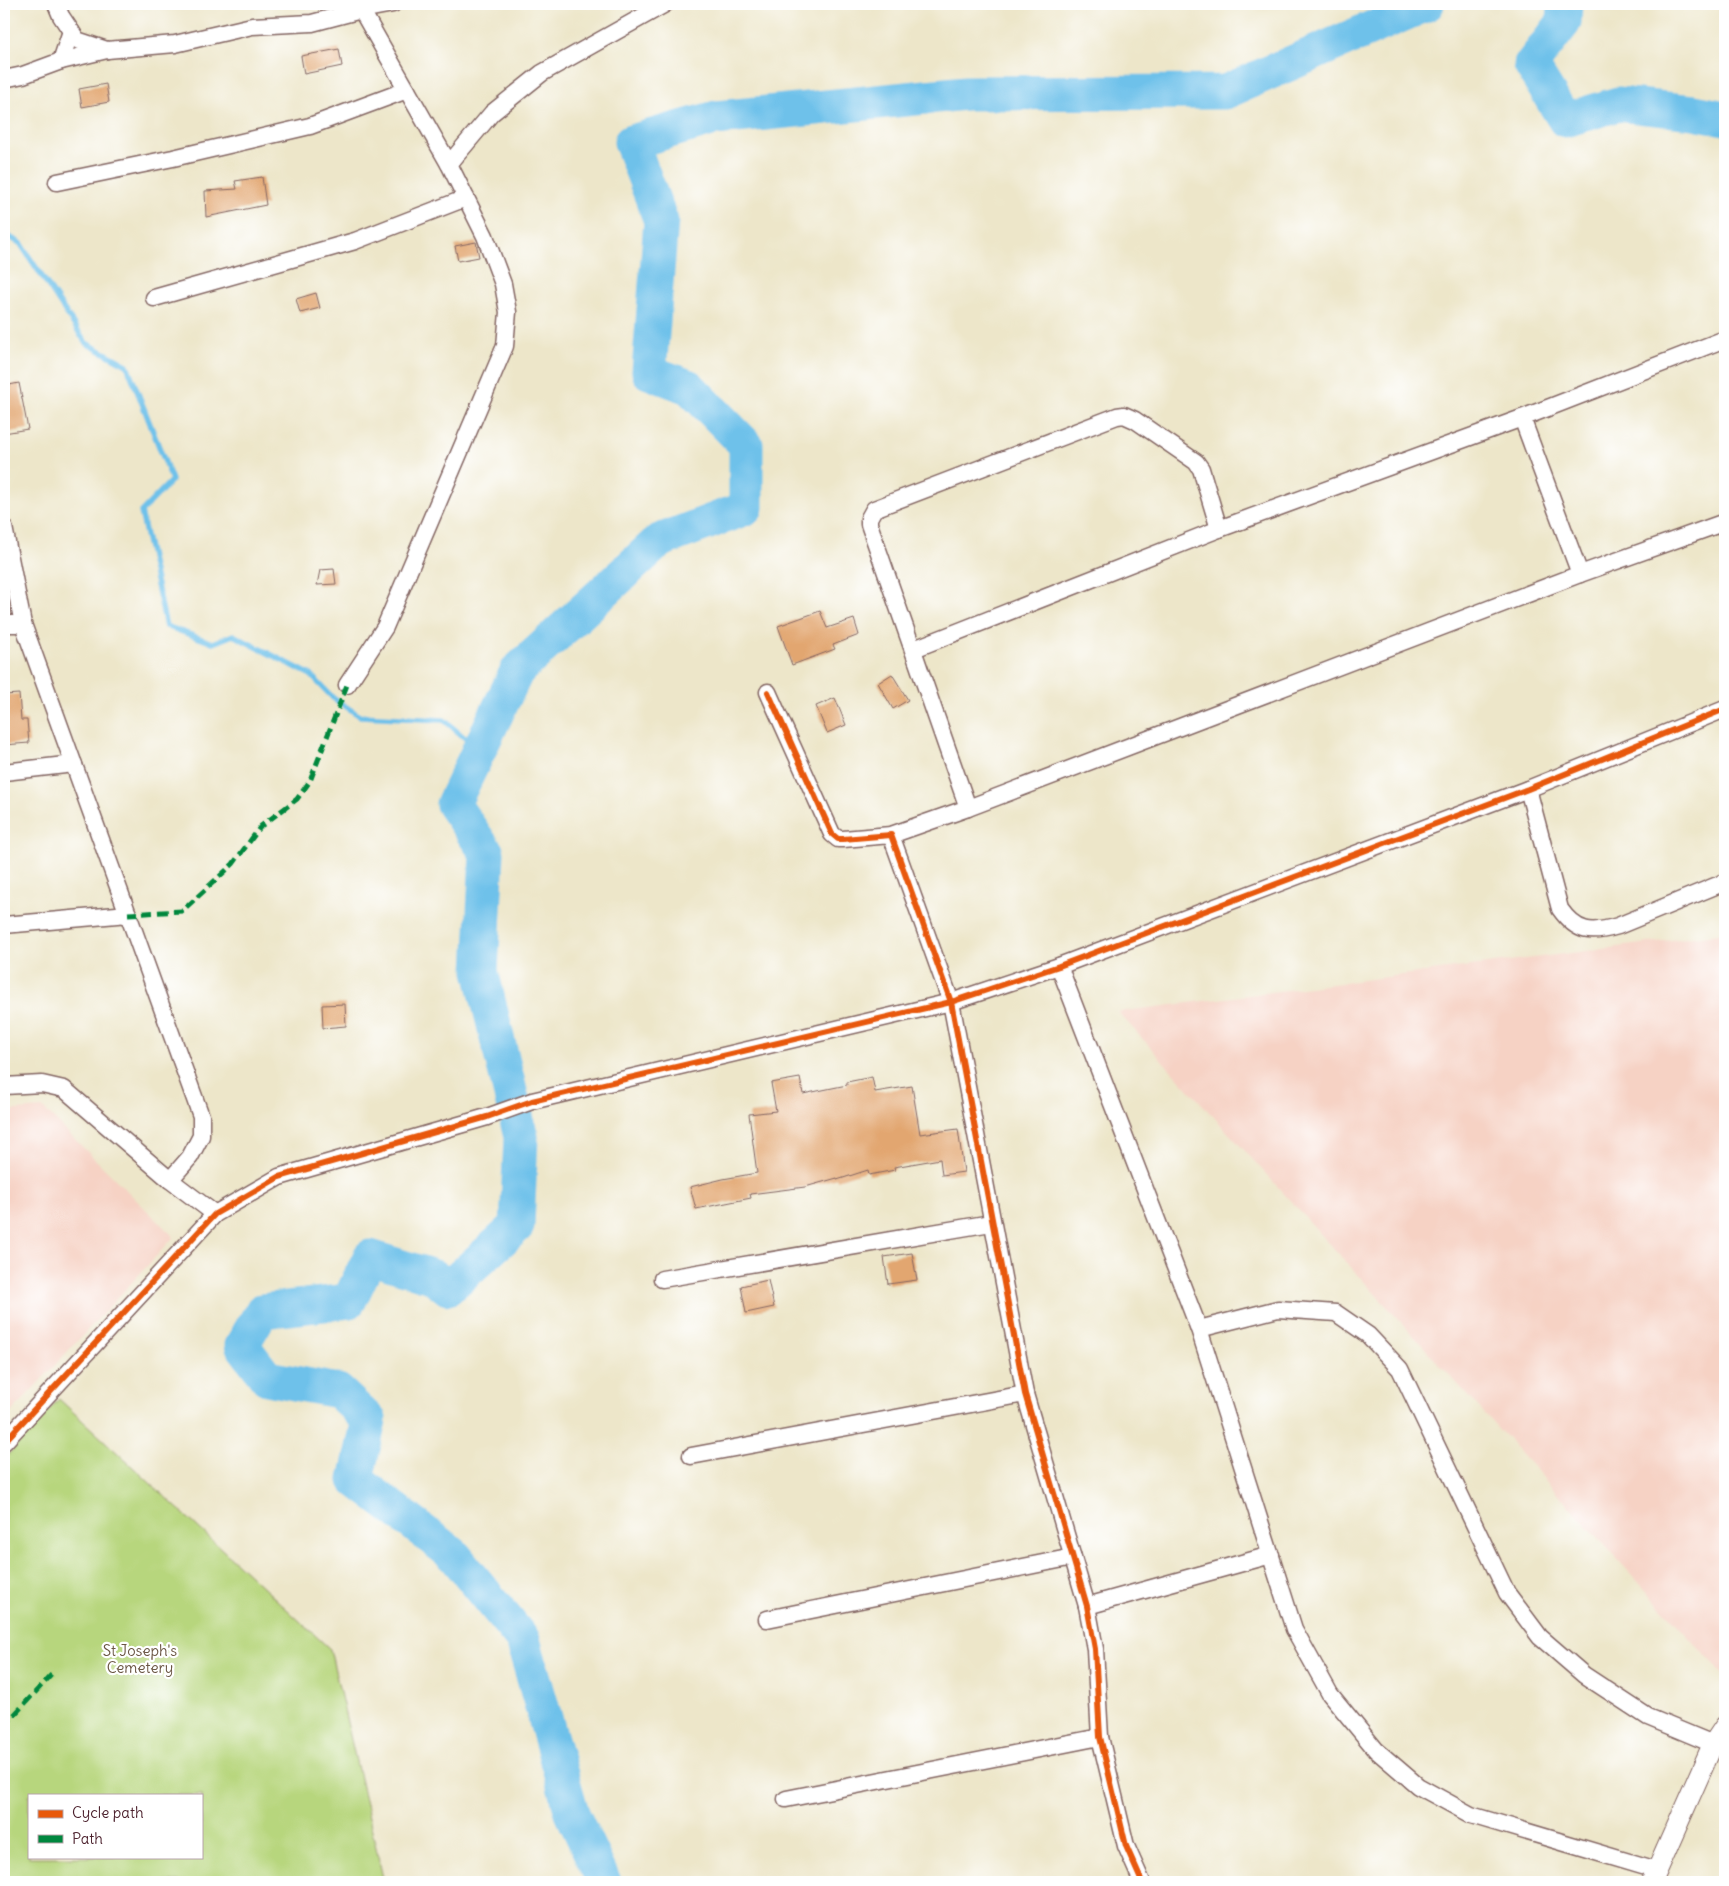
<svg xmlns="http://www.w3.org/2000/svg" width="1729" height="1886" font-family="Delius,sans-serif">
  <rect width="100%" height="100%" fill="#fff"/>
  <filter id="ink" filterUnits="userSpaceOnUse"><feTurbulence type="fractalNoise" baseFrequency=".02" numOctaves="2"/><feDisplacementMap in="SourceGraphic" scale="10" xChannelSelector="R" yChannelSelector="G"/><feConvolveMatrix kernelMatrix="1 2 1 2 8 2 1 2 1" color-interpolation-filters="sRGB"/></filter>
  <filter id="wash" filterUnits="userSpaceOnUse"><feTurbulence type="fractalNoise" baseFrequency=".0096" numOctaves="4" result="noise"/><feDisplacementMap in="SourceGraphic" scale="20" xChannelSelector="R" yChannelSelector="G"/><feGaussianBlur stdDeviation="1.12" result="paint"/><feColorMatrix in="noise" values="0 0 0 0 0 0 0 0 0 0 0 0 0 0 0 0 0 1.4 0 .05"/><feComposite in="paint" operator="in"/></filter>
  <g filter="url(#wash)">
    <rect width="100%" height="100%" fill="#ede6c9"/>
    <g fill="#f6d2c4">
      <path d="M 1725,933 L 1725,1677 L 1118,1012 Z"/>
      <path d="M 43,1108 L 174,1237 L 4,1420 L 4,1111 Z"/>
    </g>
    <path fill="#b7d67d" stroke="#807a54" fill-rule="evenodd" d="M 59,1399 L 330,1649 L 384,1882 L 4,1882 L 4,1459 ZM 29,1795 L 201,1795 L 201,1857 L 29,1857 Z"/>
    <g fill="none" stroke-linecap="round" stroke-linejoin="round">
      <path stroke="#6ec1ea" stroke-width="5.5" d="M 4,234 L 20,243 L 86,343 L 127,365 L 172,480 L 141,512 L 166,626 L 213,643 L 233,635 L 311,675 L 333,698 L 360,716 L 444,720 L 479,750"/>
      <g stroke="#6ec1ea" stroke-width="35">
        <path d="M 1565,4 L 1564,22 L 1531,65 L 1565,120 L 1618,104 L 1694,112 L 1725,118"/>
        <path d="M 604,1882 L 572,1813 L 523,1640 L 454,1555 L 356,1480 L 369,1420 L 338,1391 L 267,1378 L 242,1345 L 262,1311 L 349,1301 L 370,1257 L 434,1277 L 448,1288 L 517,1226 L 521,1137 L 481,971 L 487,853 L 453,804 L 517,671 L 659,541 L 746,508 L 746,445 L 689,387 L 649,372 L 661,221 L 631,142 L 716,118 L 966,93 L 1225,92 L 1427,4"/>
      </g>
    </g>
    <g id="blocks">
      <g fill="#e2a66f">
        <path d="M 339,49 L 342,66 L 304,74 L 301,56 Z"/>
        <path d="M 106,84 L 109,102 L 82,107 L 79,89 Z"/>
        <path d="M 262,177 L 266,205 L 206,217 L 205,191 L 237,189 L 235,181 Z"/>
        <path d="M 476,242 L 479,257 L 458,261 L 455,246 Z"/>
        <path d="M 316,293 L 320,308 L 300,313 L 296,299 Z"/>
        <path d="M 19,383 L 28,429 L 4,433 L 4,386 Z"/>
        <path d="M 334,569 L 336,584 L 317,585 L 320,570 Z"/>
        <path d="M 820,611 L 827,628 L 854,619 L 859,635 L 833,645 L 835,649 L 792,665 L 778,626 Z"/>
        <path d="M 892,674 L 908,700 L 893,709 L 878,683 Z"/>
        <path d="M 19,694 L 21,720 L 27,720 L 29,743 L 4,745 L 4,695 Z"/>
        <path d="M 835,698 L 846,725 L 827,733 L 816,706 Z"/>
        <path d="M 345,1004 L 346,1026 L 323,1028 L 322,1005 Z"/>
        <path d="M 872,1077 L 875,1092 L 912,1086 L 920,1134 L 958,1129 L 964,1172 L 942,1175 L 940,1159 L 894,1167 L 895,1170 L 869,1175 L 868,1170 L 837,1180 L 837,1178 L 805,1187 L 750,1194 L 751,1198 L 696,1209 L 690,1187 L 723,1179 L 757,1173 L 749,1114 L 776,1111 L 771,1083 L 800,1078 L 803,1094 L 847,1085 L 847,1082 Z"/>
        <path d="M 912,1253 L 917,1280 L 888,1284 L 884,1257 Z"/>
        <path d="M 768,1280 L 774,1307 L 746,1313 L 741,1286 Z"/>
      </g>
    </g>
  </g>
  <g filter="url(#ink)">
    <use href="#blocks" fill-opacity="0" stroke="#836562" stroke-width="1"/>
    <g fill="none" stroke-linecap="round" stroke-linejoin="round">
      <g stroke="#836562" stroke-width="19">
        <g id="minor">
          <path d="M 56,4 L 61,16 L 77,40 L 107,50 L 175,44 L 252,26 L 312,23 L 361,10 L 393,4"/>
          <path d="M 61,61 L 107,50"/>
          <path d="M 4,79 L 23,75 L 61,61 L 71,31"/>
          <path d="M 449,164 L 492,113 L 542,73 L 665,4"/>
          <path d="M 57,182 L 173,158 L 310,126 L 407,90"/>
          <path d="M 154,298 L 355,241 L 466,198"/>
          <path d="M 1522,418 L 1580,574"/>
          <path d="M 4,527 L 23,624 L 201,1116 L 201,1136 L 190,1157 L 170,1180 L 215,1214"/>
          <path d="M 4,624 L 23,624"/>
          <path d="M 914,649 L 1219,529"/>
          <path d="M 347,685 L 385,627 L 505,346 L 508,312 L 503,284 L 485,236 L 449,164 L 358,4"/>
          <path d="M 768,692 L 832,834 L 838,839 L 843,839 L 891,835 L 951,1002 L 1025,1394 L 1087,1606 L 1095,1649 L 1100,1737 L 1126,1846 L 1142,1882"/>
          <path d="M 4,772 L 74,764"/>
          <path d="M 1528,789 L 1560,909 C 1577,933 1591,934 1618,926 L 1725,882"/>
          <path d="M 968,808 L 869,524 L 869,518 L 874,509 L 1117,416 L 1124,415 L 1135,420 L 1196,462 L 1201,469 L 1219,529 L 1522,418 L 1725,339"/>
          <path d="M 891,835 L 968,808 L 1580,574 L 1725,522"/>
          <path d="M 4,925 L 128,914"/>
          <path d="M 1059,966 L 1199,1329 L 1294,1629 L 1330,1694 L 1376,1750 L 1418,1786 L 1471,1815 L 1656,1870"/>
          <path d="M 4,1086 L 42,1084 L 64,1089 L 170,1180"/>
          <path d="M 662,1279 L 991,1223"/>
          <path d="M 1199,1329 L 1278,1309 L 1336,1313 L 1368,1335 L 1400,1369 L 1507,1593 L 1540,1637 L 1584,1675 L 1648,1717 L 1713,1744 L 1725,1747"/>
          <path d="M 4,1442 L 215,1214 L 279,1177 L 487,1117 L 532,1101 L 951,1002 L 1059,966 L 1528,789 L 1725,709"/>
          <path d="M 691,1456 L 1025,1394"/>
          <path d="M 1087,1606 L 1271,1555"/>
          <path d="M 767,1619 L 1073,1557"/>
          <path d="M 786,1799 L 1100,1737"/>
        </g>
      </g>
      <g stroke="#836562" stroke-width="22">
        <path id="tertiary" d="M 1652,1882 L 1713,1744 L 1725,1726"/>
      </g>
      <use href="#minor" stroke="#fff" stroke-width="16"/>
      <use href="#tertiary" stroke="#fff" stroke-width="20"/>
      <g stroke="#00873e" stroke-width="5" stroke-dasharray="10 5" stroke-linecap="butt">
        <path d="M 128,914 L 182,911 L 233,864 L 261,826 L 297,799 L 310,781 L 347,685"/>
        <path d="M 4,1726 L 53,1673"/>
      </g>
      <g stroke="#fff" stroke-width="9">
        <g id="cycleway">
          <path d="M 768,692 L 832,834 L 838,839 L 843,839 L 891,835 L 951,1002 L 1025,1394 L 1087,1606 L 1095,1649 L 1100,1737 L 1126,1846 L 1142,1882"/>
          <path d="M 4,1442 L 215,1214 L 279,1177 L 487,1117 L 532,1101 L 951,1002 L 1059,966 L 1528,789 L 1725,709"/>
        </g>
      </g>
      <use href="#cycleway" stroke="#e8590c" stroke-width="6"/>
    </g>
  </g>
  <g text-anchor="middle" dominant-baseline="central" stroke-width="4.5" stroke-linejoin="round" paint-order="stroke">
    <g font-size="15" fill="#6b5644" stroke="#fff">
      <text x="140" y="1650">St Joseph's<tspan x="140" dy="17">Cemetery</tspan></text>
    </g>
  </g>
  <rect width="1729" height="1886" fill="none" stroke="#fff" stroke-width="20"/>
  <rect x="28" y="1794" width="175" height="65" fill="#ffffff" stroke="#b7a5aa"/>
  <rect x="38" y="1810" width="25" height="8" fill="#e8590c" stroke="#b7a5aa"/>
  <text x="72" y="1818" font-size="15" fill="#4a1f2b">Cycle path</text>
  <rect x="38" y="1835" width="25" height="8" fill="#00873e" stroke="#b7a5aa"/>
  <text x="72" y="1844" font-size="15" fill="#4a1f2b">Path</text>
</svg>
